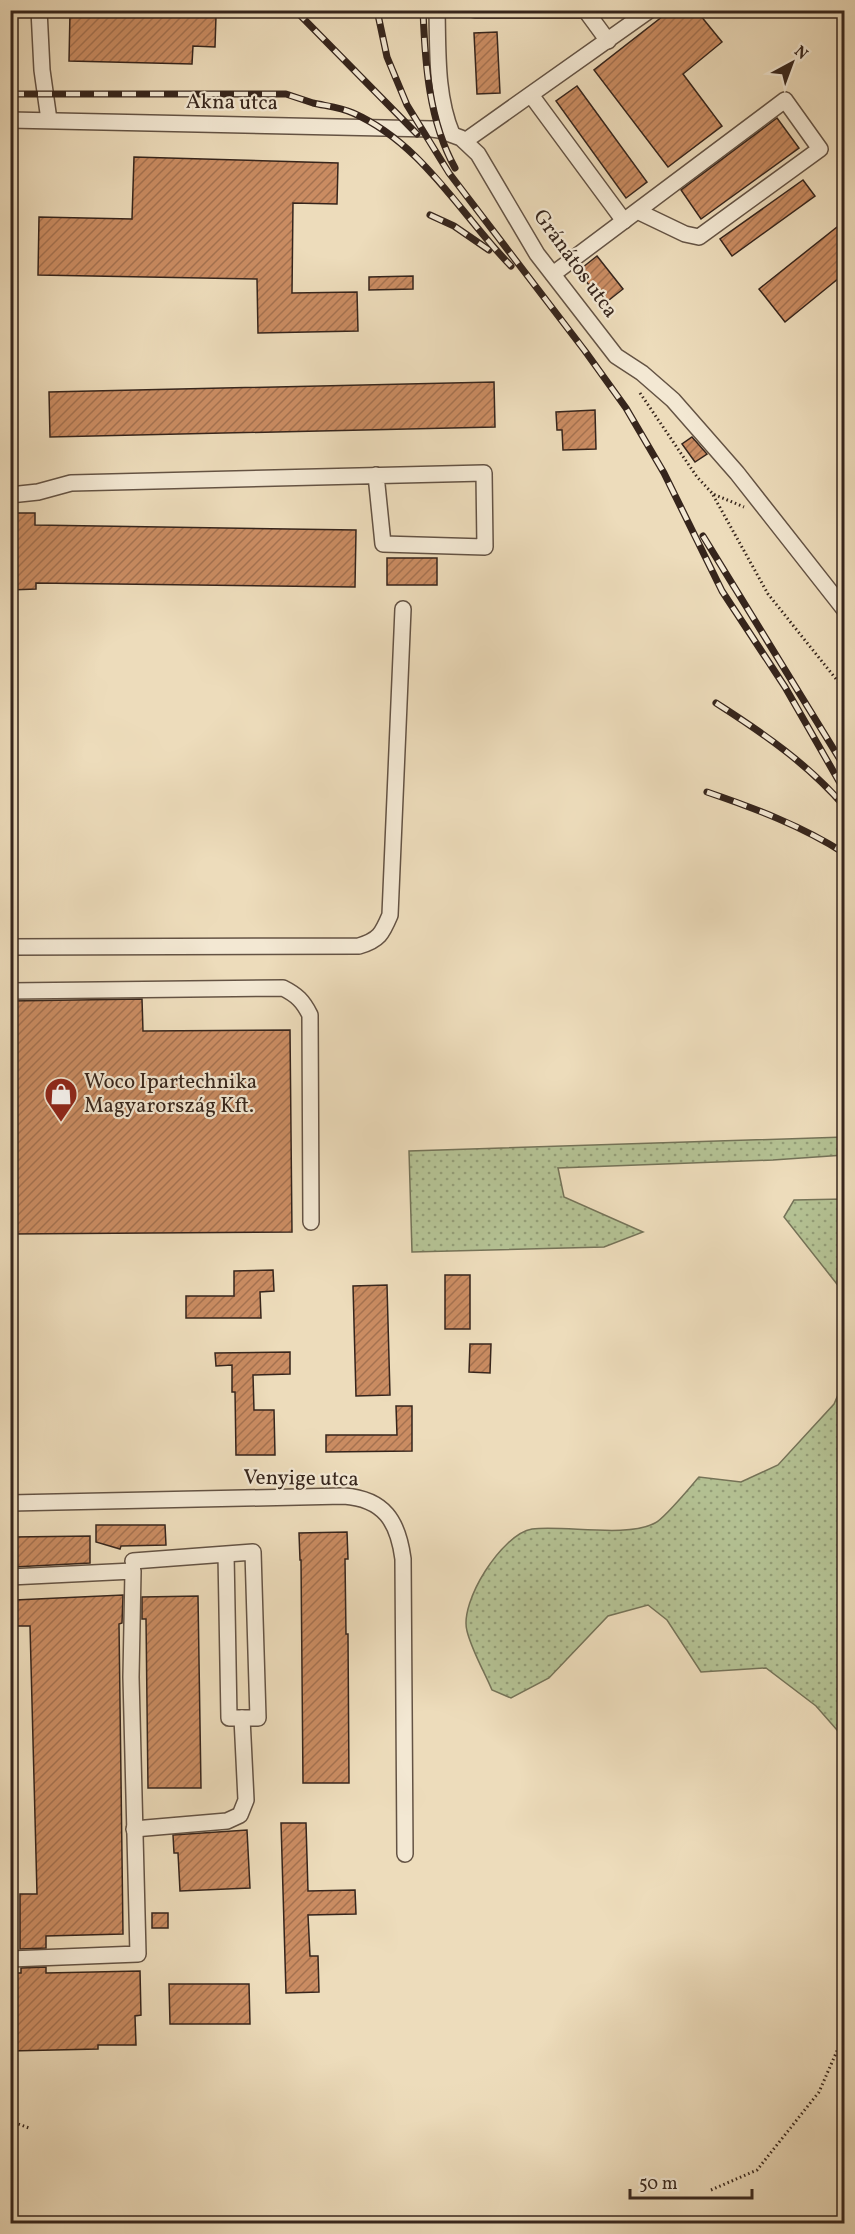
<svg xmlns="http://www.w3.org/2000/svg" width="855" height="2234" font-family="Vollkorn,serif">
  <defs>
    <pattern id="grass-dots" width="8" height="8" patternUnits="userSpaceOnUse" patternTransform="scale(1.5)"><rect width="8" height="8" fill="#b4c193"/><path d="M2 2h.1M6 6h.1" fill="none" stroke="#939d77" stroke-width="1.8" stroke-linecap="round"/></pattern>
    <pattern id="building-hatch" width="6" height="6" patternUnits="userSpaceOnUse" patternTransform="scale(1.5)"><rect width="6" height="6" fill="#ca8c62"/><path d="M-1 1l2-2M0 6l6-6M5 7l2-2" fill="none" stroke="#a57250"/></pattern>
  </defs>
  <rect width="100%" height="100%" fill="#eddcbb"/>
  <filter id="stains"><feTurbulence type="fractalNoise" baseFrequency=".00333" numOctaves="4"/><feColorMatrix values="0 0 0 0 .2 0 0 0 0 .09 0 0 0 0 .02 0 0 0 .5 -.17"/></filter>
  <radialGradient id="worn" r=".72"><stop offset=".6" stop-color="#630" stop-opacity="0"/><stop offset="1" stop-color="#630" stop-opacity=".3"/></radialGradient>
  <g fill="url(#grass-dots)" stroke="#757358" stroke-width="1.5">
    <path d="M 844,1137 L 844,1155 L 773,1160 L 558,1168 L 564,1197 L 643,1232 L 604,1247 L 412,1252 L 409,1151 Z"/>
    <path d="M 844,1199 L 844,1293 L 784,1217 L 794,1200 Z"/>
    <path d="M 844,1381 L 844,1738 L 816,1706 L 766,1668 L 701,1672 L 667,1620 L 648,1605 L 608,1616 L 549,1678 L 511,1698 L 492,1690 C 484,1671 472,1651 467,1631 C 459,1602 502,1534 532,1529 C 565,1525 627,1538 655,1523 C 665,1518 690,1487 699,1477 L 741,1482 L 778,1465 L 834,1404 Z"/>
  </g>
  <g fill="url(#building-hatch)" stroke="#36251c" stroke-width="1.5">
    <path d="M 660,10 L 696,10 L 722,42 L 683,74 L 722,126 L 668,167 L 594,70 L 663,16 Z"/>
    <path d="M 70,12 L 216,16 L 215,47 L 193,46 L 192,64 L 69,61 Z"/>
    <path d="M 497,32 L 500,93 L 477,94 L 474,33 Z"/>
    <path d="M 577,86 L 647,182 L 626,198 L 556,101 Z"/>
    <path d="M 777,118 L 799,148 L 701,219 L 681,190 Z"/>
    <path d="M 134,157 L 338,163 L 337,204 L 293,203 L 292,293 L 357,292 L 358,331 L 258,333 L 257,279 L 38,275 L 39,217 L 132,219 Z"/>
    <path d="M 803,180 L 815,196 L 732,256 L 720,239 Z"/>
    <path d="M 837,227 L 844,236 L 844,274 L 785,322 L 759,289 Z"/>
    <path d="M 597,256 L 623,289 L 604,304 L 578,271 Z"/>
    <path d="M 413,276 L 413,289 L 369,290 L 369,277 Z"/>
    <path d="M 494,382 L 495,427 L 50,437 L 49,392 Z"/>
    <path d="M 595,410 L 596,449 L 563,450 L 562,430 L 557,430 L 556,412 Z"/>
    <path d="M 692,437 L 707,454 L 695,462 L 682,444 Z"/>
    <path d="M 10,513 L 35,513 L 35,525 L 356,530 L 355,587 L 36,583 L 36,589 L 10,590 Z"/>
    <rect x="387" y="558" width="50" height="27"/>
    <path d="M 142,999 L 143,1031 L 290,1030 L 292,1232 L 10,1234 L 10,1001 Z"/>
    <path d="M 273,1270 L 274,1291 L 260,1292 L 261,1318 L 186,1318 L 186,1296 L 234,1296 L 234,1271 Z"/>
    <rect x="445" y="1275" width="25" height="54"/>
    <path d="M 387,1285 L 390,1395 L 356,1396 L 353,1286 Z"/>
    <path d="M 470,1344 L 491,1344 L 490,1373 L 469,1372 Z"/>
    <path d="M 290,1352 L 290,1374 L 253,1375 L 254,1410 L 274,1410 L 275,1455 L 236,1455 L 235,1392 L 232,1392 L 232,1365 L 216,1366 L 215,1353 Z"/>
    <path d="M 396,1406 L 412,1406 L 412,1451 L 326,1452 L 326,1435 L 397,1435 Z"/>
    <path d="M 96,1525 L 165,1525 L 166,1545 L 121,1546 L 120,1549 L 96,1542 Z"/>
    <path d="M 347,1532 L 348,1559 L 345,1559 L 346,1634 L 348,1634 L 349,1783 L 303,1783 L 301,1560 L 300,1560 L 299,1533 Z"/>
    <path d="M 90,1536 L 90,1563 L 14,1567 L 13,1537 Z"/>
    <path d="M 123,1595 L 122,1623 L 119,1624 L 123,1934 L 46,1936 L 46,1948 L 20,1949 L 20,1894 L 37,1894 L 30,1626 L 15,1626 L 15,1600 Z"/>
    <path d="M 198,1596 L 201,1788 L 148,1788 L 146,1619 L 142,1619 L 142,1597 Z"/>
    <path d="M 281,1823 L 306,1823 L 308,1891 L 355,1890 L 356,1914 L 308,1915 L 310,1956 L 318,1956 L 319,1992 L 286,1993 Z"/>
    <path d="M 247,1830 L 250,1888 L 180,1891 L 178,1853 L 174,1853 L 173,1835 Z"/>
    <rect x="152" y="1913" width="16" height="15"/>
    <path d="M 46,1967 L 46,1973 L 140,1971 L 141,2015 L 135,2016 L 136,2045 L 98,2045 L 98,2049 L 10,2051 L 10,1973 L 21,1973 L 21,1968 Z"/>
    <path d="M 169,1984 L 249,1984 L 250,2024 L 170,2024 Z"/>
  </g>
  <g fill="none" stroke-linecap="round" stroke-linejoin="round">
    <g stroke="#645344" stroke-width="18">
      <g id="minor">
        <path d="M 39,10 L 42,70 L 49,120"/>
        <path d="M 437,10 C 438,51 436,96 452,134"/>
        <path d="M 475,10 L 588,10"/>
        <path d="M 586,11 L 608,41"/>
        <path d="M 531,95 L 624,221"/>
        <path d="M 10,120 L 432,129 L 439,130 L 461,138 L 478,154 L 537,254 L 616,356 L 642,373 L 673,400 L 737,473 L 844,609"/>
        <path d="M 465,141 L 650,10"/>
        <path d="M 553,274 L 785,100 L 820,149 L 699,237 L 685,234 L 637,211"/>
        <path d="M 10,495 L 38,492 L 71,483 L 484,473 L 485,547 L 383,544 L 376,475"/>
        <path d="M 10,947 L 359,946 C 379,940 382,934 390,915 L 403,609"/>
        <path d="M 10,991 L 283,988 C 297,995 303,1001 310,1015 L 311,1222"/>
        <path d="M 10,1503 L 344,1496 C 384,1499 398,1521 403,1559 L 405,1854"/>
        <path d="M 133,1561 L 253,1552 L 258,1718 L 229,1718 L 226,1554"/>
        <path d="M 10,1577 L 133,1571 L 131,1677 L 138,1954 L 10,1959"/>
        <path d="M 134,1829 L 227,1821 L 240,1815 L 246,1800 L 242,1718"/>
      </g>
    </g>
    <g stroke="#36251c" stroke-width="3" stroke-dasharray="1.5 3" stroke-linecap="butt">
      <path d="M 640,393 L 697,477 L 713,494 L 744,507"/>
      <path d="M 713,495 L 768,594 L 844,689"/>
      <path d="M 10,2121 L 29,2128"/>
      <path d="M 711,2190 L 757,2170 L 819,2092 L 844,2035"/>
    </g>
    <use href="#minor" stroke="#f3e8d3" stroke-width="15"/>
    <g stroke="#36251c" stroke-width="7">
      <g id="rail">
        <path d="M 295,10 L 417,134"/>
        <path d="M 377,10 L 387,57 L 407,105 L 449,173 L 585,351 L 626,408 L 664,473 L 722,591 L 785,687 L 844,790"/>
        <path d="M 423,10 C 425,64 429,121 455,168"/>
        <path d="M 10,94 L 286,94 C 295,97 304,100 313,103 C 326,106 340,107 353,113 C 423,144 460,214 511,266"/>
        <path d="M 430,215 L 454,226 L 489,250"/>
        <path d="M 703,536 L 844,766"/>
        <path d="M 716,703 C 763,733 808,764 844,806"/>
        <path d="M 707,792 C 754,808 802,826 844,853"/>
      </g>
    </g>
    <use href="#rail" stroke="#f3e8d3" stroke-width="4.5" stroke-dasharray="14" stroke-linecap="butt"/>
  </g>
  <defs>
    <g id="shop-pin" transform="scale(1.725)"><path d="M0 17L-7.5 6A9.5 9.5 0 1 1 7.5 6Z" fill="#8f2418" stroke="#f3e8d3"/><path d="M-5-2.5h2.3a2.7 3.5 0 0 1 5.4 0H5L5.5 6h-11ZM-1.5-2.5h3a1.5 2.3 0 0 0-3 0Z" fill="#fff"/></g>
  </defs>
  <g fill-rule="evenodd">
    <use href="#shop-pin" x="61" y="1094"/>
  </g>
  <g text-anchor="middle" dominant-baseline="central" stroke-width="4.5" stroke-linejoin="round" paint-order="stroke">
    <g font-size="21" fill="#36251c" stroke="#f3e8d3">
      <text transform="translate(232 103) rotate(1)">Akna utca</text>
      <text transform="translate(575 264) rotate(54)">Gránátos utca</text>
      <text transform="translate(301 1479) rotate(1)">Venyige utca</text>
    </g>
    <g font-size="21" fill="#36251c" stroke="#f3e8d3" text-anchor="start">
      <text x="84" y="1082">Woco Ipartechnika<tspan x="84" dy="24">Magyarország Kft.</tspan></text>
    </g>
  </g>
  <rect width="855" height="2234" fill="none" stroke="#eddcbb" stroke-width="36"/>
  <rect x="12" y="12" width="831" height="2210" fill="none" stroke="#36251c" stroke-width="3"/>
  <rect x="18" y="18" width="819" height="2198" fill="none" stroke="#36251c" stroke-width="1.5"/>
  <g transform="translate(792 63) rotate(41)" stroke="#f3e8d3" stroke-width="4.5" paint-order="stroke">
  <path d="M0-4.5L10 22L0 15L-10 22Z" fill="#36251c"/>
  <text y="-9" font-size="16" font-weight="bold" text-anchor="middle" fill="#36251c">N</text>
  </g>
  <path d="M630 2189v9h122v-9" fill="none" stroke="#36251c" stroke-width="3"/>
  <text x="639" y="2189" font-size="18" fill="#36251c" stroke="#f3e8d3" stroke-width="4.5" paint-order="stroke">50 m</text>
  <rect width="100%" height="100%" filter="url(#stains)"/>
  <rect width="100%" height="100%" fill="url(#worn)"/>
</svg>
